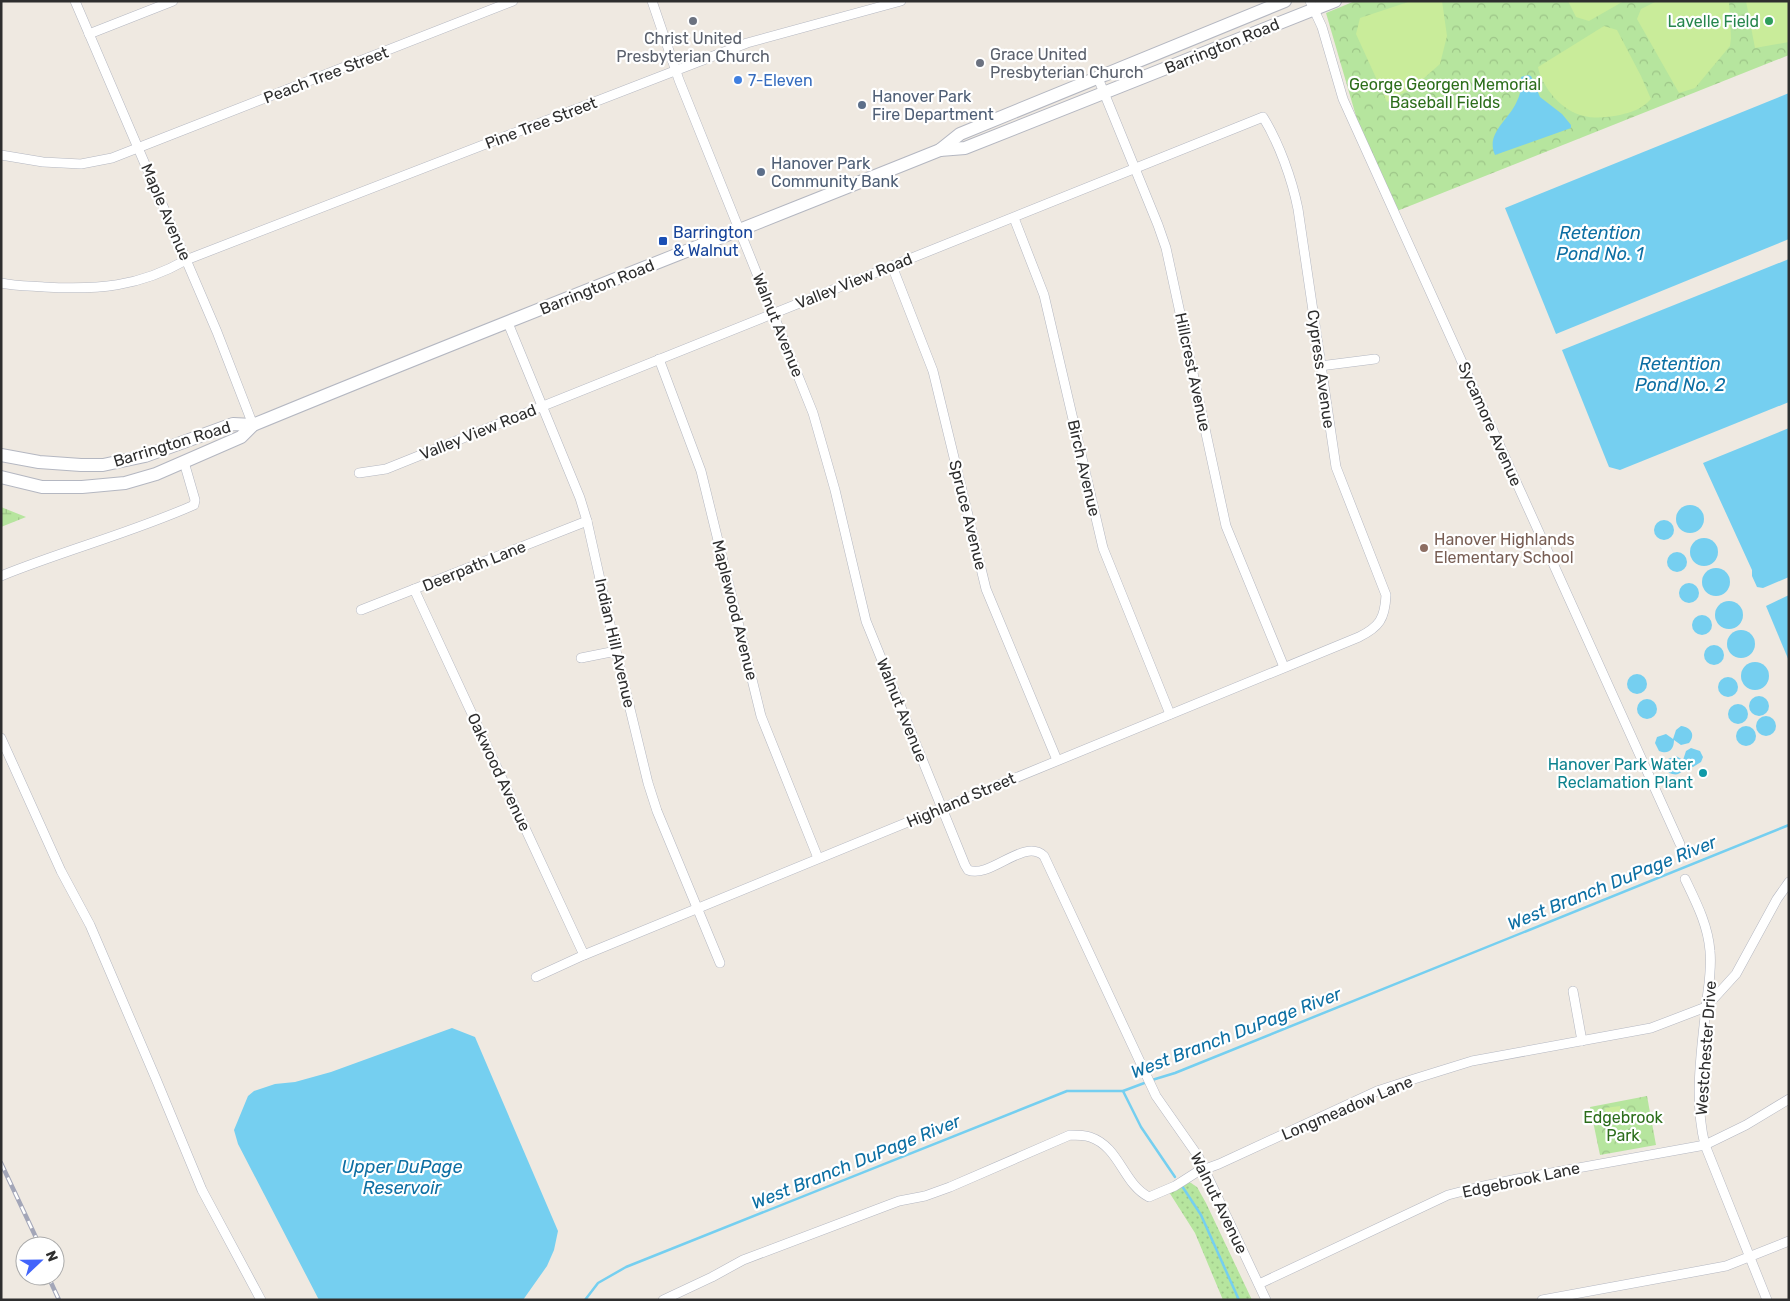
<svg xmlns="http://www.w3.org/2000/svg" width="1790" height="1301" font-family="Rubik,sans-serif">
  <defs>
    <pattern id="grass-dots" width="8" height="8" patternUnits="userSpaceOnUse" patternTransform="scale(1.25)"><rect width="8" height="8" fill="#b6e59e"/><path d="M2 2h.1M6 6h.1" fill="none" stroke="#9dc588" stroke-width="1.8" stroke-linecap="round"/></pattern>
    <pattern id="wetland-marsh" width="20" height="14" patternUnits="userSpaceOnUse" patternTransform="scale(1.25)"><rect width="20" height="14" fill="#b6e59e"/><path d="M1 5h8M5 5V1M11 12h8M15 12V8" fill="none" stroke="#9dc588"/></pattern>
    <pattern id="park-crowns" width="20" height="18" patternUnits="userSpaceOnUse" patternTransform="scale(1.25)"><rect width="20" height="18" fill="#b6e59e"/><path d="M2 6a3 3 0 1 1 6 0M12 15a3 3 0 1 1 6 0" fill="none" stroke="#9dc588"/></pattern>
  </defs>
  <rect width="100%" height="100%" fill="#efe9e1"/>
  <path fill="url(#grass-dots)" d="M 1188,1181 L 1197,1187 L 1206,1203 L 1252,1300 L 1223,1300 L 1195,1233 L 1169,1192 Z"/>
  <path fill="url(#wetland-marsh)" d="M 1,507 L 26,517 L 1,527 Z"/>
  <g fill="url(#park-crowns)">
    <path d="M 1355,1 L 1789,1 L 1789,55 L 1397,211 L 1358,123 L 1326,13 Z"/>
    <path d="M 1647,1096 L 1656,1145 L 1600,1155 L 1590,1107 Z"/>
  </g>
  <g fill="#c9ec9a">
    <path d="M 1411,1 L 1442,1 L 1447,36 L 1440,64 L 1414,87 L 1387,102 L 1356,34 L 1360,18 Z"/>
    <path d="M 1568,1 L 1624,1 L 1589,21 L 1576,17 Z"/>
    <path d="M 1657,1 L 1729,1 L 1731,38 L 1730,46 L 1695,88 L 1679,93 L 1637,19 L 1641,9 Z"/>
    <path d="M 1746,1 L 1789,1 L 1789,42 L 1755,48 Z"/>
    <path d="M 1604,26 L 1617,30 L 1641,76 L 1651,99 C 1642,109 1632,112 1620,115 C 1608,117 1596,119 1584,116 C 1563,112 1542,88 1538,67 Z"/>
    <path d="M 1620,1106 L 1622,1118 L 1607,1121 L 1605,1108 Z"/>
  </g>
  <g fill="#75cff0">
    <path d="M 1528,75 L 1531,76 L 1540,97 L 1562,114 L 1571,125 L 1571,128 L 1495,155 C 1485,133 1510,119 1517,101 C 1521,94 1521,86 1521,77 Z"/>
    <path d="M 1789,93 L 1789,239 L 1556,334 L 1505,208 Z"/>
    <path d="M 1789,259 L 1789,402 L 1620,470 L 1609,467 L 1562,350 Z"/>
    <path d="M 1789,428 L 1789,577 L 1763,588 L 1757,587 L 1752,576 L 1752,570 L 1703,463 Z"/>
    <circle cx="1690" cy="519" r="14"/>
    <circle cx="1664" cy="530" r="10"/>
    <circle cx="1704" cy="552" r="14"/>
    <circle cx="1677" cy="562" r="10"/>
    <circle cx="1716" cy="582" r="14"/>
    <circle cx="1689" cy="593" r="10"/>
    <path d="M 1789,595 L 1789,661 L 1766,606 Z"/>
    <circle cx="1729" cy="615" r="14"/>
    <circle cx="1702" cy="625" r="10"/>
    <circle cx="1741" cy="644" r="14"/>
    <circle cx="1714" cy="655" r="10"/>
    <circle cx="1755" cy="676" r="14"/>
    <circle cx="1637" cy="684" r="10"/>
    <circle cx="1728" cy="687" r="10"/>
    <circle cx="1759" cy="706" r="10"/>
    <circle cx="1647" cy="709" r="10"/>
    <circle cx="1738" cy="714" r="10"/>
    <circle cx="1766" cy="726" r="10"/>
    <path d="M 1681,726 C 1691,727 1696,735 1689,743 L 1681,745 L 1674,740 C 1674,749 1669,755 1659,751 L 1655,743 L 1657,737 L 1666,734 L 1673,739 L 1676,730 Z"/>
    <circle cx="1746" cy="736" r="10"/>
    <path d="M 1691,748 L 1700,751 L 1703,757 L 1701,762 L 1693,767 L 1684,763 C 1684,772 1679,777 1669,773 L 1665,765 L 1668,759 L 1676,756 L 1683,760 L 1686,751 Z"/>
    <path d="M 452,1028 L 475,1037 L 558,1231 L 554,1250 L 547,1266 L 523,1300 L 319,1300 L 238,1144 L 234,1130 L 248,1096 L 254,1091 L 275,1084 L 295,1082 L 331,1072 Z"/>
  </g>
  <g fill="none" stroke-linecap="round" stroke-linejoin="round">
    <g stroke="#75cff0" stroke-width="2.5">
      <path d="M 1152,1080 L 1175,1073 L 1789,825"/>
      <path d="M 1123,1091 L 1141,1127 L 1175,1177"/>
      <path d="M 1182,1186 L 1201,1215 L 1239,1300"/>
      <path d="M 585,1300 L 598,1283 L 626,1267 L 1067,1091 L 1123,1091 L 1147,1082"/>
    </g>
    <g stroke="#b4b7c1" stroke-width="10">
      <g id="minor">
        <path d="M 75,1 L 217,332 L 253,425"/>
        <path d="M 652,1 L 679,80 L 813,413 L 835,490 L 866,621 L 965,865 L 968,870 C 991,879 1024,837 1044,856 L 1156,1096 L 1198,1156 L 1266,1300"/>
        <path d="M 1310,1 L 1322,27 L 1343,99 L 1680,844"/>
        <path d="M 89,34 L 173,1"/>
        <path d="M 1098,78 L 1158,225 L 1166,248 L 1226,526 L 1284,667"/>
        <path d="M 1,155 L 43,162 L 81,164 L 112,158 L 513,1"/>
        <path d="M 1014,218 L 1044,295 L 1103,548 L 1170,714"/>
        <path d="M 892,266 L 933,371 L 986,589 L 1057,760"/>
        <path d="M 1,283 C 15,286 30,286 44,287 C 97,290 139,287 186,260 L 747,43 L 901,1"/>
        <path d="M 508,323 L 580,498 L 587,521 L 616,651 L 648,783 L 657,811 L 720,963"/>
        <path d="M 659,359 L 701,471 L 761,716 L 818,858"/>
        <path d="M 1320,366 L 1375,359"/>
        <path d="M 359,473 L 386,469 L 1263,117 C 1279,143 1292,179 1298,209 L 1336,467 L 1386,595 C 1385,619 1379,627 1359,637 L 584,955 L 536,977"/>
        <path d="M 1,576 C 65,550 131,533 194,505 L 195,500 L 184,462"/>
        <path d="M 414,589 L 584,955"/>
        <path d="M 361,610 L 587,521"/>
        <path d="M 581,658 L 616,651"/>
        <path d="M 1,738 L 61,871 L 90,925 L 156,1079 L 202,1190 L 261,1300"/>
        <path d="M 1685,879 C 1696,902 1708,925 1710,951 C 1712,971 1708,988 1706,1008 C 1701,1053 1694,1101 1705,1145 L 1767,1300"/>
        <path d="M 1573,991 L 1582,1041"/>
        <path d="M 1259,1284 L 1448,1195 L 1479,1187 L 1517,1179 L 1705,1145 L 1746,1125 L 1789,1099"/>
        <path d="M 663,1300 L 712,1277 L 743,1260 L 899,1201 L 925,1196 L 950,1187 L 1070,1135 C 1077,1135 1084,1135 1090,1137 C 1120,1147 1123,1184 1149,1197 L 1175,1186 L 1197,1172 L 1219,1164 L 1377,1091 L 1414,1079 L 1472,1061 L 1651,1028 L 1706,1007 L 1736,974 L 1777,899 L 1789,882"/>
        <path d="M 1542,1300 L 1726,1266 L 1789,1241"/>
      </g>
    </g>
    <g stroke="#b4b7c1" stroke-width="14">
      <g id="secondary">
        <path d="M 940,150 L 965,148 L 1335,1"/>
        <path d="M 1,455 L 39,462 L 81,465 L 103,465 L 145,456 L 233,424 L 253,425"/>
        <path d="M 1,477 L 42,487 L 82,487 L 125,483 L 156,474 L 241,437 L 253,425 C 481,331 711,242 940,150 L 960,134 L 1285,1"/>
      </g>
    </g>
    <use href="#minor" stroke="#fff" stroke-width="9"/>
    <use href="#secondary" stroke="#fff" stroke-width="12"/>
    <g stroke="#a3a6b8" stroke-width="4.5">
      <g id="rail">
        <path d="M 1,1163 L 40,1246"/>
        <path d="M 48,1276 L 59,1300"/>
      </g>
    </g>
    <use href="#rail" stroke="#fff" stroke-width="2.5" stroke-dasharray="8" stroke-linecap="butt"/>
  </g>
  <g fill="#6b7280" stroke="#fff" stroke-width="2">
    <circle cx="693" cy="21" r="5"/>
    <circle cx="980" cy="63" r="5"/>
  </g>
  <circle fill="#2e9e5b" stroke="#fff" stroke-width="2" cx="1769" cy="21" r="5"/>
  <circle fill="#3f7fe0" stroke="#fff" stroke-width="2" cx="738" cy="80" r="5"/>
  <g fill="#5c6f8a" stroke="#fff" stroke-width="2">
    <circle cx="862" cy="105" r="5"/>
    <circle cx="761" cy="172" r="5"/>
  </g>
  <rect fill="#1a4fb4" stroke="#fff" stroke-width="2" x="658" y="236" width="10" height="10" rx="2.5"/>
  <circle fill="#8d6e63" stroke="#fff" stroke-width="2" cx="1424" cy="548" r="5"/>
  <circle fill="#0f9aa8" stroke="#fff" stroke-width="2" cx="1703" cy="773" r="5"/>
  <g text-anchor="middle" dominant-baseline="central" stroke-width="4.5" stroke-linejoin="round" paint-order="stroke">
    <g font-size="16" fill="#27864d" stroke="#fff" text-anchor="end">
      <text x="1759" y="21">Lavelle Field</text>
    </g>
    <g font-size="16" fill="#5b616d" stroke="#fff">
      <text x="693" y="38">Christ United<tspan x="693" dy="18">Presbyterian Church</tspan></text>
      <text x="990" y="54" text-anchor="start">Grace United<tspan x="990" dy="18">Presbyterian Church</tspan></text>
    </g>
    <g font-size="16" fill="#2e2e2e" stroke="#fff">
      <text transform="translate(1222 46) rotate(-22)">Barrington Road</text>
      <text transform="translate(326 75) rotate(-21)">Peach Tree Street</text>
      <text transform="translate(541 123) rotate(-21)">Pine Tree Street</text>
      <text transform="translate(166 212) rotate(67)">Maple Avenue</text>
      <text transform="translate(854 281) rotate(-22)">Valley View Road</text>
      <text transform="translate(597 287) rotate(-22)">Barrington Road</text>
      <text transform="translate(778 325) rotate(68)">Walnut Avenue</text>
      <text transform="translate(1321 369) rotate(82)">Cypress Avenue</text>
      <text transform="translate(1193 372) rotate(78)">Hillcrest Avenue</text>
      <text transform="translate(1490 424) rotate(66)">Sycamore Avenue</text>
      <text transform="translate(478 432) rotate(-22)">Valley View Road</text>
      <text transform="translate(172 444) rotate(-17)">Barrington Road</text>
      <text transform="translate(1084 468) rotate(77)">Birch Avenue</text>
      <text transform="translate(968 515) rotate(76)">Spruce Avenue</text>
      <text transform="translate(474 566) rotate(-22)">Deerpath Lane</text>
      <text transform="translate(735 610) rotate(76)">Maplewood Avenue</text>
      <text transform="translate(615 643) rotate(77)">Indian Hill Avenue</text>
      <text transform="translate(902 710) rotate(68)">Walnut Avenue</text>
      <text transform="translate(499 772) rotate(65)">Oakwood Avenue</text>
      <text transform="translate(961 800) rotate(-23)">Highland Street</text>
      <text transform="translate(1706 1048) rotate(-86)">Westchester Drive</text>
      <text transform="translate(1347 1108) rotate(-23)">Longmeadow Lane</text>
      <text transform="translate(1521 1180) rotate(-12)">Edgebrook Lane</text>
      <text transform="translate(1219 1203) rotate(64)">Walnut Avenue</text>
    </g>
    <g font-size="16" fill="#366cbe" stroke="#fff" text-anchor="start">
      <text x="748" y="80">7-Eleven</text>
    </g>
    <g font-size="16" fill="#2c6e1b" stroke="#fff">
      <text x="1445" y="84">George Georgen Memorial<tspan x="1445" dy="18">Baseball Fields</tspan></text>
      <text x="1623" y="1117">Edgebrook<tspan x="1623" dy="18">Park</tspan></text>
    </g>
    <g font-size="16" fill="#4e5e75" stroke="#fff" text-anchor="start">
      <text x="872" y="96">Hanover Park<tspan x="872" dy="18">Fire Department</tspan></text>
      <text x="771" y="163">Hanover Park<tspan x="771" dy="18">Community Bank</tspan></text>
    </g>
    <g font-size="16" fill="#164399" stroke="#fff" text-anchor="start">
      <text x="673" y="232">Barrington<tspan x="673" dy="18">&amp; Walnut</tspan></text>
    </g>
    <g font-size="16" fill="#785e54" stroke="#fff" text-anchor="start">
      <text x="1434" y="539">Hanover Highlands<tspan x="1434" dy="18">Elementary School</tspan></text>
    </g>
    <g font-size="16" fill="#0d838f" stroke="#fff" text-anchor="end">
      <text x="1693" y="764">Hanover Park Water<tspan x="1693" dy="18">Reclamation Plant</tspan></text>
    </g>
    <g font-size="18" font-style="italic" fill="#0d6fa3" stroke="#fff">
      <text x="1600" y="233">Retention<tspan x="1600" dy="21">Pond No. 1</tspan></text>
      <text x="1680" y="364">Retention<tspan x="1680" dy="21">Pond No. 2</tspan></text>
      <text transform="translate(1612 883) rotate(-22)">West Branch DuPage River</text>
      <text transform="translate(1236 1033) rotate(-21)">West Branch DuPage River</text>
      <text transform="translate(856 1162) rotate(-22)">West Branch DuPage River</text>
      <text x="402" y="1167">Upper DuPage<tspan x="402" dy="21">Reservoir</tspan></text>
    </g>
  </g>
  <rect width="1790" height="1301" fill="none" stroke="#2e2e2e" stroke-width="5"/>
  <g transform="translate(40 1261) rotate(68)"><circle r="24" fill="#ffffff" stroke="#ababab"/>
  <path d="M0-4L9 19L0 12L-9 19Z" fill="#4264fb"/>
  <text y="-8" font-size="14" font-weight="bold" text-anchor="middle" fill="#2e2e2e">N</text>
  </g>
</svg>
